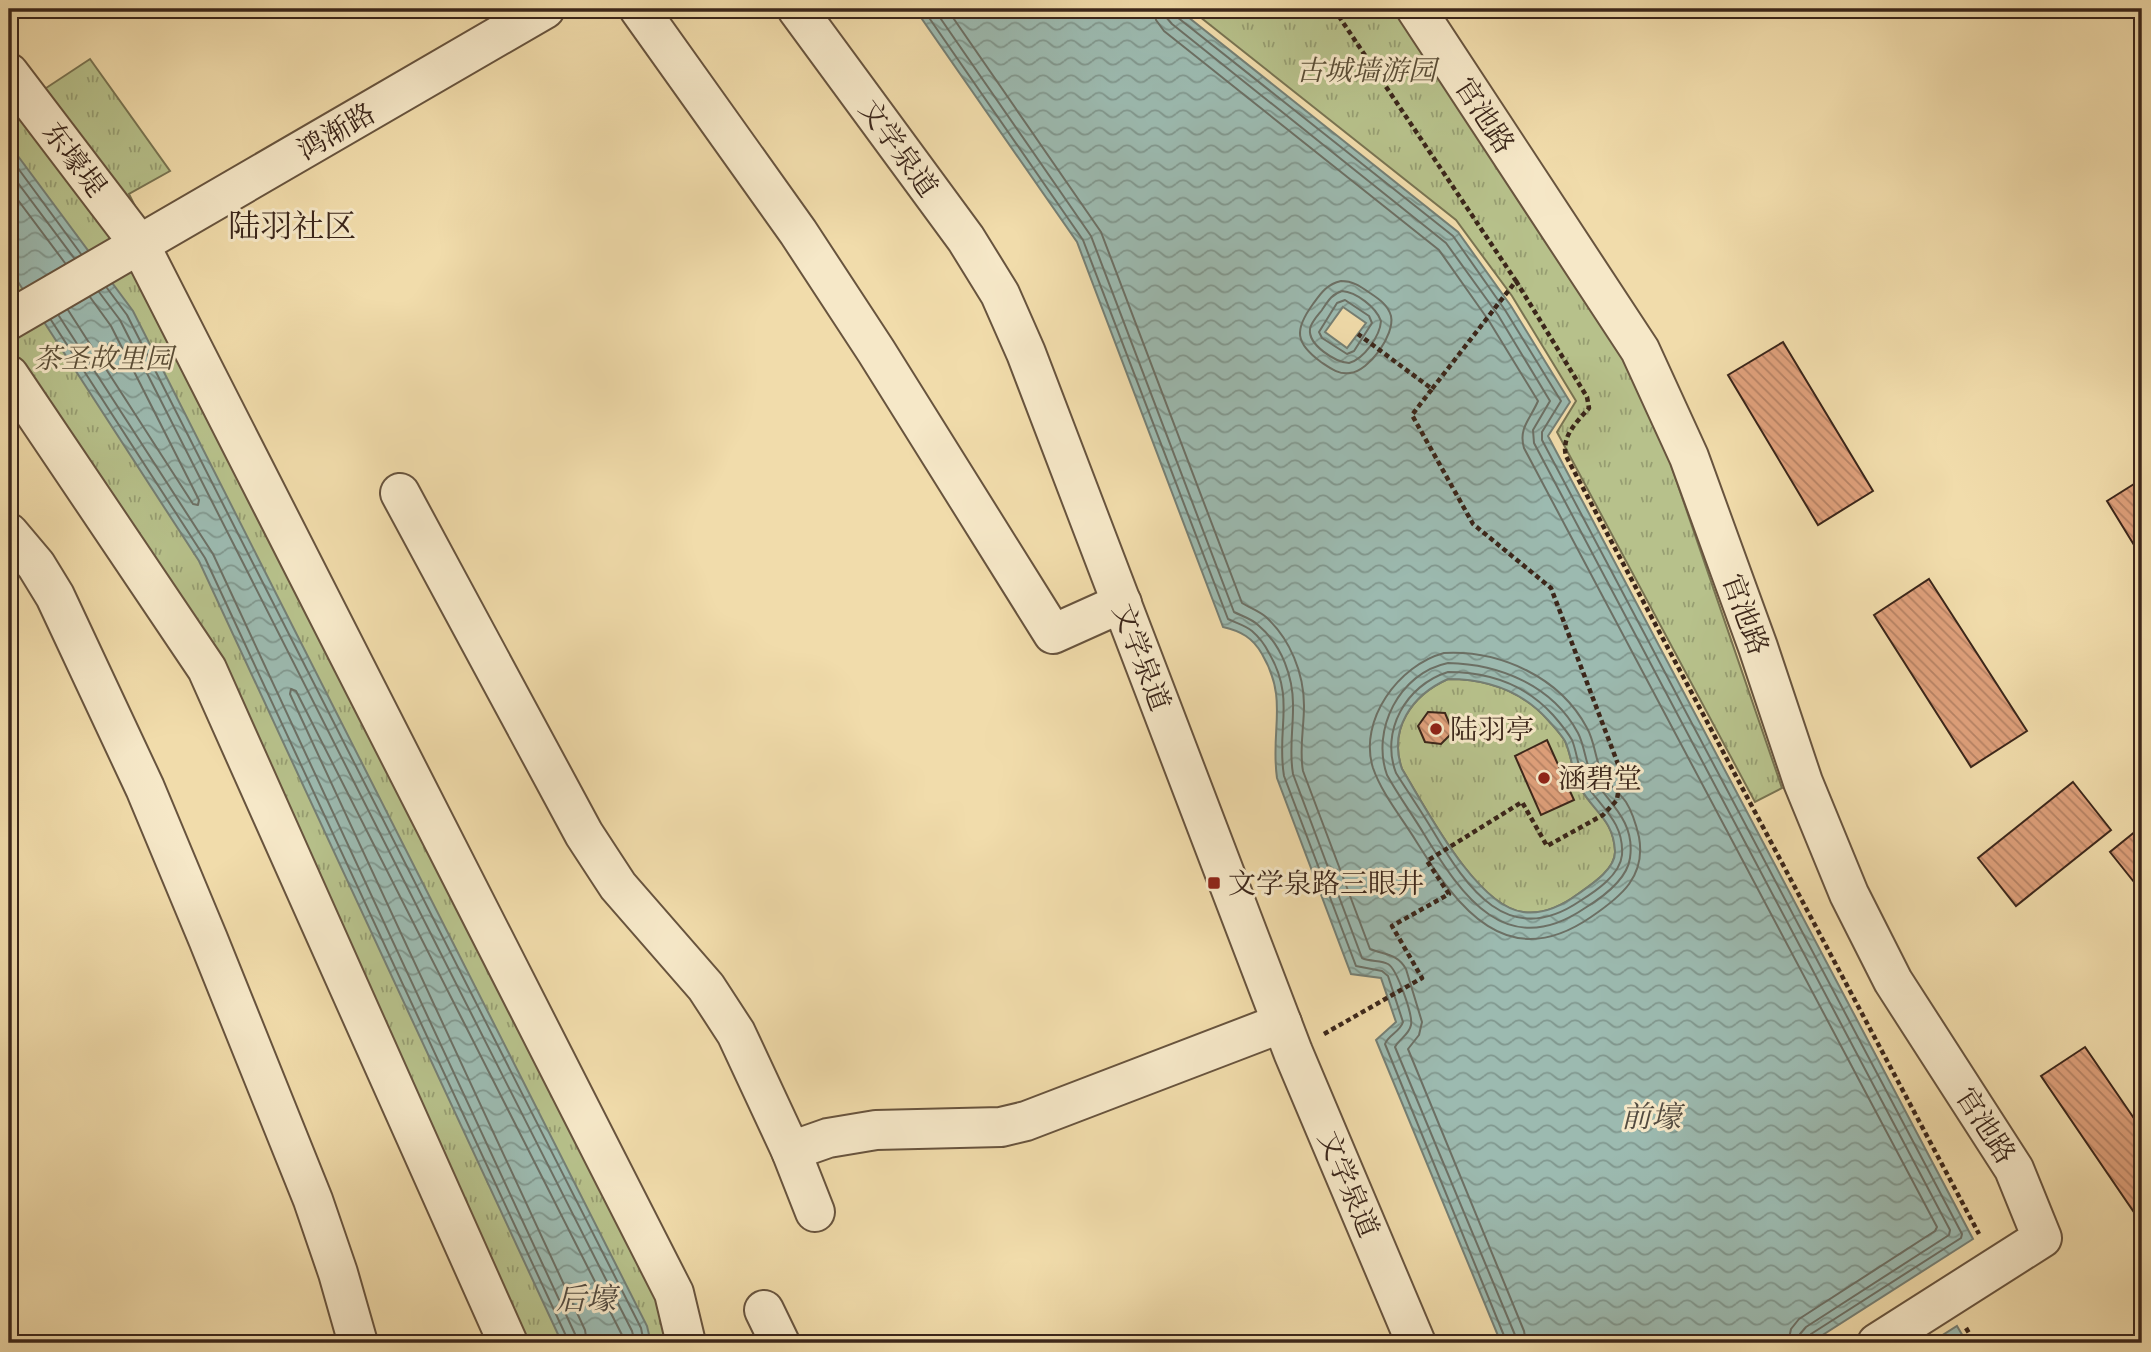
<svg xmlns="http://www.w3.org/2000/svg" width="2151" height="1352" font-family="'EB Garamond','Noto Serif SC',serif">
  <defs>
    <pattern id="grass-tufts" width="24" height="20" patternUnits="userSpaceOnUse" patternTransform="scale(1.75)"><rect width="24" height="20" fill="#b7c18b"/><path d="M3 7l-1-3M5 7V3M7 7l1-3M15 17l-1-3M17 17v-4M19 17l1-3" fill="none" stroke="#969d71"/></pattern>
    <pattern id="water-waves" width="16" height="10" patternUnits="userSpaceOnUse" patternTransform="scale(1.75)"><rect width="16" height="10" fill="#9cbab0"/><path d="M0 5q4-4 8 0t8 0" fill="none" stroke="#80978e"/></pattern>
    <pattern id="building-back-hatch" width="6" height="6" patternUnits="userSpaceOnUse" patternTransform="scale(1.75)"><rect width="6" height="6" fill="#dfa07b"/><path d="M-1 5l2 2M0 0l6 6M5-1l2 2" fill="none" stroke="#b68264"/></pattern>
  </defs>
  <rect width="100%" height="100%" fill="#f1dcab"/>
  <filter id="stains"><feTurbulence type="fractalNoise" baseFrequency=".00286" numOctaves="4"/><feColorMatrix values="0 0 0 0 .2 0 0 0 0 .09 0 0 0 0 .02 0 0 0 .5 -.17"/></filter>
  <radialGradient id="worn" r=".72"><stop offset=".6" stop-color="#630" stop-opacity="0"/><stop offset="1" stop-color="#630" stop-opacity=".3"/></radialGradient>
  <g fill="url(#grass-tufts)" stroke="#797452" stroke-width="2">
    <path d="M 1190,9 L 1400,9 L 1638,369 L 1782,788 L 1755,802 L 1557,432 L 1576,401 L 1512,296 L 1456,220 Z"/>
    <path d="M 90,59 L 170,171 L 129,194 L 694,1343 L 491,1343 L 189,662 L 9,387 L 9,63 L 34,96 Z"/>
    <path d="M 1448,679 C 1487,679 1522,691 1548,720 C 1554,727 1560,733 1565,741 C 1572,756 1572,773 1580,787 C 1593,811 1614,820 1615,851 C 1616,869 1591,885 1578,894 C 1563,905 1543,915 1523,912 C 1476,906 1426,808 1402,769 C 1388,729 1412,695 1448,679 Z"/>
  </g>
  <g fill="url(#water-waves)" stroke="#757f74" stroke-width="2" fill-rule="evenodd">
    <path d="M 915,9 L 1178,9 L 1458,232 L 1511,306 L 1570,402 L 1548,436 L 1973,1239 L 1810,1343 L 1501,1343 L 1376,1040 L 1396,1022 L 1381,978 L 1351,974 L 1277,778 C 1270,730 1289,700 1262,654 C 1253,638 1241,631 1223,627 L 1077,242 ZM 1343,307 L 1366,323 L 1347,348 L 1325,332 ZM 1448,679 C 1487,679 1522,691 1548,720 C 1554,727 1560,733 1565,741 C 1572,756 1572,773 1580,787 C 1593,812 1613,818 1615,851 C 1616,869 1591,885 1578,894 C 1563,905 1543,915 1523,912 C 1476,906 1426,808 1402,769 C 1388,729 1412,695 1448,679 Z"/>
    <path d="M 9,144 L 133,311 L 647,1326 L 651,1343 L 562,1343 L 199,561 L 9,268 Z"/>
    <path d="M 1957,1326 L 1967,1343 L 1930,1343 Z"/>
  </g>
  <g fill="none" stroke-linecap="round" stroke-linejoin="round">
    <g stroke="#6c7065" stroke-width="2">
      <path d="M 923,9 L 1083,240 L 1228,619 C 1236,623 1245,625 1252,631 C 1259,637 1265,645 1269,653 C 1296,699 1276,729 1284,776 L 1356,966 L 1382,971 L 1388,976 L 1403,1022 C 1400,1032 1388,1035 1385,1044 L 1507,1343"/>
      <path d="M 934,9 L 1091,236 L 1234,612 C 1242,616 1252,619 1258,625 C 1282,645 1294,678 1293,709 C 1293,731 1289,751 1293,774 L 1362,958 C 1370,962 1381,960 1388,964 C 1397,969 1413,1015 1411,1025 C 1409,1035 1399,1039 1395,1047 L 1515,1335 L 1516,1343"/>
      <path d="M 947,9 L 1101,232 L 1242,603 C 1250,608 1259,611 1266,617 C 1290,639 1304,673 1304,706 C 1304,728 1299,749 1303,771 L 1370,949 C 1384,955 1397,953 1406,969 L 1422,1022 L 1419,1035 L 1408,1049 L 1524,1331 L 1526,1343"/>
      <path d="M 1155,9 L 1156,20 L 1164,31 L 1439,250 L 1489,321 L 1538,401 C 1531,418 1518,428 1524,448 L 1937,1227 L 1935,1231 L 1799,1319 L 1791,1329 L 1788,1343"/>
      <path d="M 1165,9 L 1166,17 L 1172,24 L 1446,243 L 1498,315 L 1550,401 L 1533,430 L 1534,443 L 1950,1230 L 1949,1235 L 1806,1327 L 1800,1334 L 1798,1343"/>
      <path d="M 1174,9 L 1177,17 L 1453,236 L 1505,310 L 1561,401 L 1542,432 L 1542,440 L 1962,1234 L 1961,1238 L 1811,1334 L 1807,1343"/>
      <path d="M 9,156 L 81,254"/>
      <path d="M 9,171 L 74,258"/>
      <path d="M 9,188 L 65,263"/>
      <path d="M 1341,281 C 1353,281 1360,286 1370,293 C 1379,299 1388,305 1391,316 C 1395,335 1369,371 1350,373 C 1339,375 1330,368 1321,362 C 1295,343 1294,330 1313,304 C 1321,293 1327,284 1341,281 Z"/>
      <path d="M 107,288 L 127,315 L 641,1328 L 644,1343"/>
      <path d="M 1342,291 C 1356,292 1376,307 1381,321 C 1380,336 1364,359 1349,363 C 1335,362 1308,345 1310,329 C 1311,322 1318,315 1322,310 C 1328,301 1332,294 1342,291 Z"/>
      <path d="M 99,292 L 120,320 L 632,1331 L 635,1343"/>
      <path d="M 1345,300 L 1369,316 L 1372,323 L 1354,351 L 1347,354 L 1322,338 L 1319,332 L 1337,303 Z"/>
      <path d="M 68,310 L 193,504 L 198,505 L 199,500 L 111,326 L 90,297"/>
      <path d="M 59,316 L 213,554 L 575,1334 L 577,1343"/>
      <path d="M 51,320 L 205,558 L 567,1338 L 568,1343"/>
      <path d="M 1444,653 C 1500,650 1560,677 1587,728 C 1595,742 1595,759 1602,773 C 1608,784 1619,792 1626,802 C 1633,813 1636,824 1639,837 C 1646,876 1622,896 1591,917 C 1507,975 1458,908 1416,841 C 1402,818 1382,794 1373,768 C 1358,720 1399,665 1444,653 Z"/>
      <path d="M 1448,663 C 1499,664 1552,685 1578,733 C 1586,748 1585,768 1596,783 C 1613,806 1635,824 1630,858 C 1627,880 1603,897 1585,908 C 1506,962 1462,896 1424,834 C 1412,814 1398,795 1387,775 C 1371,730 1399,673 1448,663 Z"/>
      <path d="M 1448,672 C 1488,672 1525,684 1553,715 C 1560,723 1567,731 1572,740 C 1578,755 1578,772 1587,786 C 1603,809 1624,823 1622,855 C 1620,875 1596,891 1580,901 C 1508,950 1467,888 1433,831 C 1421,811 1408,792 1396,773 C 1380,731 1406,685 1448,672 Z"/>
      <path d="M 587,1343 L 585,1330 L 290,694 L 291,689 L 296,691 L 622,1335 L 624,1343"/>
    </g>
  </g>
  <g fill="url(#building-back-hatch)" stroke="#3b261a" stroke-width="2">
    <path d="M 1783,342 L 1873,491 L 1818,525 L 1728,375 Z"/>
    <path d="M 2142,479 L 2142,558 L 2107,501 Z"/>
    <path d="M 1929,579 L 2027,731 L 1971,767 L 1874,615 Z"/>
    <path d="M 1428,712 L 1445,713 L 1453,732 L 1441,744 L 1425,742 L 1418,726 Z"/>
    <path d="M 1547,740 L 1574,800 L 1541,815 L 1515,756 Z"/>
    <path d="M 2073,782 L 2111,830 L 2016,906 L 1978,858 Z"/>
    <path d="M 2142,826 L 2142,892 L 2110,852 Z"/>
    <path d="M 2085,1047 L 2142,1130 L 2142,1224 L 2041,1076 Z"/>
  </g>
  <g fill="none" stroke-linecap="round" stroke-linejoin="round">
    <g stroke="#68543e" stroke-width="42">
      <g id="minor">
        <path d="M 639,9 L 798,232 L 876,351 L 1053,634 L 1122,603"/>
        <path d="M 797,9 L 966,239 L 1000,294 L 1026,353 L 1293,1052 L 1416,1343"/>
        <path d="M 1416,9 L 1640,350 L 1689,457 L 1758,647 L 1803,782 L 1849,894 L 1893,981 L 2014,1169 L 2042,1238 L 1877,1343"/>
        <path d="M 9,73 L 140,245 L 674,1293 L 686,1343"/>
        <path d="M 9,320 L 545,9"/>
        <path d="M 9,375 L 207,669 L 508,1343"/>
        <path d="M 400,493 L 584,834 L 618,886 L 706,987 L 736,1033 L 791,1151 L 815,1212"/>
        <path d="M 9,533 L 36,565 L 55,596 L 145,788 L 208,939 L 313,1200 L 338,1273 L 358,1343"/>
        <path d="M 791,1151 L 828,1138 L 876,1130 L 1001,1127 L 1026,1121 L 1282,1023"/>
        <path d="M 764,1310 L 780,1343"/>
      </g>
    </g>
    <g stroke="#3b261a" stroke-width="4.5" stroke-dasharray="5 3.5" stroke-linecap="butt">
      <path d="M 1334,9 L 1516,281 L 1432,389"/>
      <path d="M 1516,281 L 1587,397 L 1589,408 C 1577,422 1561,436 1566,456 L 1979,1234"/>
      <path d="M 1324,1034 L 1422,978 L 1392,926 L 1449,894 L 1427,861 L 1522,802 L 1547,846 L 1603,815 L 1617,800 L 1621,772 L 1551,588 L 1473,524 L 1412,415 L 1432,389 L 1358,334"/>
      <path d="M 1966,1328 L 1975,1343"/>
    </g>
    <use href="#minor" stroke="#f6e8c8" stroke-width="38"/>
  </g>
  <g fill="#8f2418" stroke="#f6e8c8" stroke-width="2.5">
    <circle cx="1436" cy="729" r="7"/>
    <circle cx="1544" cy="778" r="7"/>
    <rect x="1207" y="876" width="14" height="14" rx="3.5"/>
  </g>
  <g text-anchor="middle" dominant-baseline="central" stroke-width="6" stroke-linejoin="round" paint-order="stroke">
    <g font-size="28" font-style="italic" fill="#5a4d36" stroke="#f6e8c8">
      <text x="1366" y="70">古城墙游园</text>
      <text x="103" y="358">茶圣故里园</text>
    </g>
    <g font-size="28" fill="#3b261a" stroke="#f6e8c8">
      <text transform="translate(1485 115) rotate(57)">官池路</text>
      <text transform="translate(336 131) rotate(-30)">鸿渐路</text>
      <text transform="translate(899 148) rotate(54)">文学泉道</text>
      <text transform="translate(75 159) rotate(53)">东壕堤</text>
      <text transform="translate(1746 614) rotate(70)">官池路</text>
      <text transform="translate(1142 657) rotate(69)">文学泉道</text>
      <text transform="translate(1986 1125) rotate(57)">官池路</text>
      <text transform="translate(1349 1184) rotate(67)">文学泉道</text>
    </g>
    <g font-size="28" fill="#3b261a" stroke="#f6e8c8" text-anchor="start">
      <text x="1450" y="729">陆羽亭</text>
      <text x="1558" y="778">涵碧堂</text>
      <text x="1228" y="883">文学泉路三眼井</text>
    </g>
    <g font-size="30" font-style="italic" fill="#534b40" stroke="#f6e8c8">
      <text x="1651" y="1116">前壕</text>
      <text x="586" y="1298">后壕</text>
    </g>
    <g font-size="32" fill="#3b261a" stroke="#f6e8c8">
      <text x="292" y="226">陆羽社区</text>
    </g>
  </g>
  <rect width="2151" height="1352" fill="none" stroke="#f1dcab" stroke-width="35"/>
  <rect x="10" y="10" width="2130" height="1331" fill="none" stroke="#3b261a" stroke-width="3.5"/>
  <rect x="18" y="18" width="2116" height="1317" fill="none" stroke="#3b261a" stroke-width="2"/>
  <rect width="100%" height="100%" filter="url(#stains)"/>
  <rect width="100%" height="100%" fill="url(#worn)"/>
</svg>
